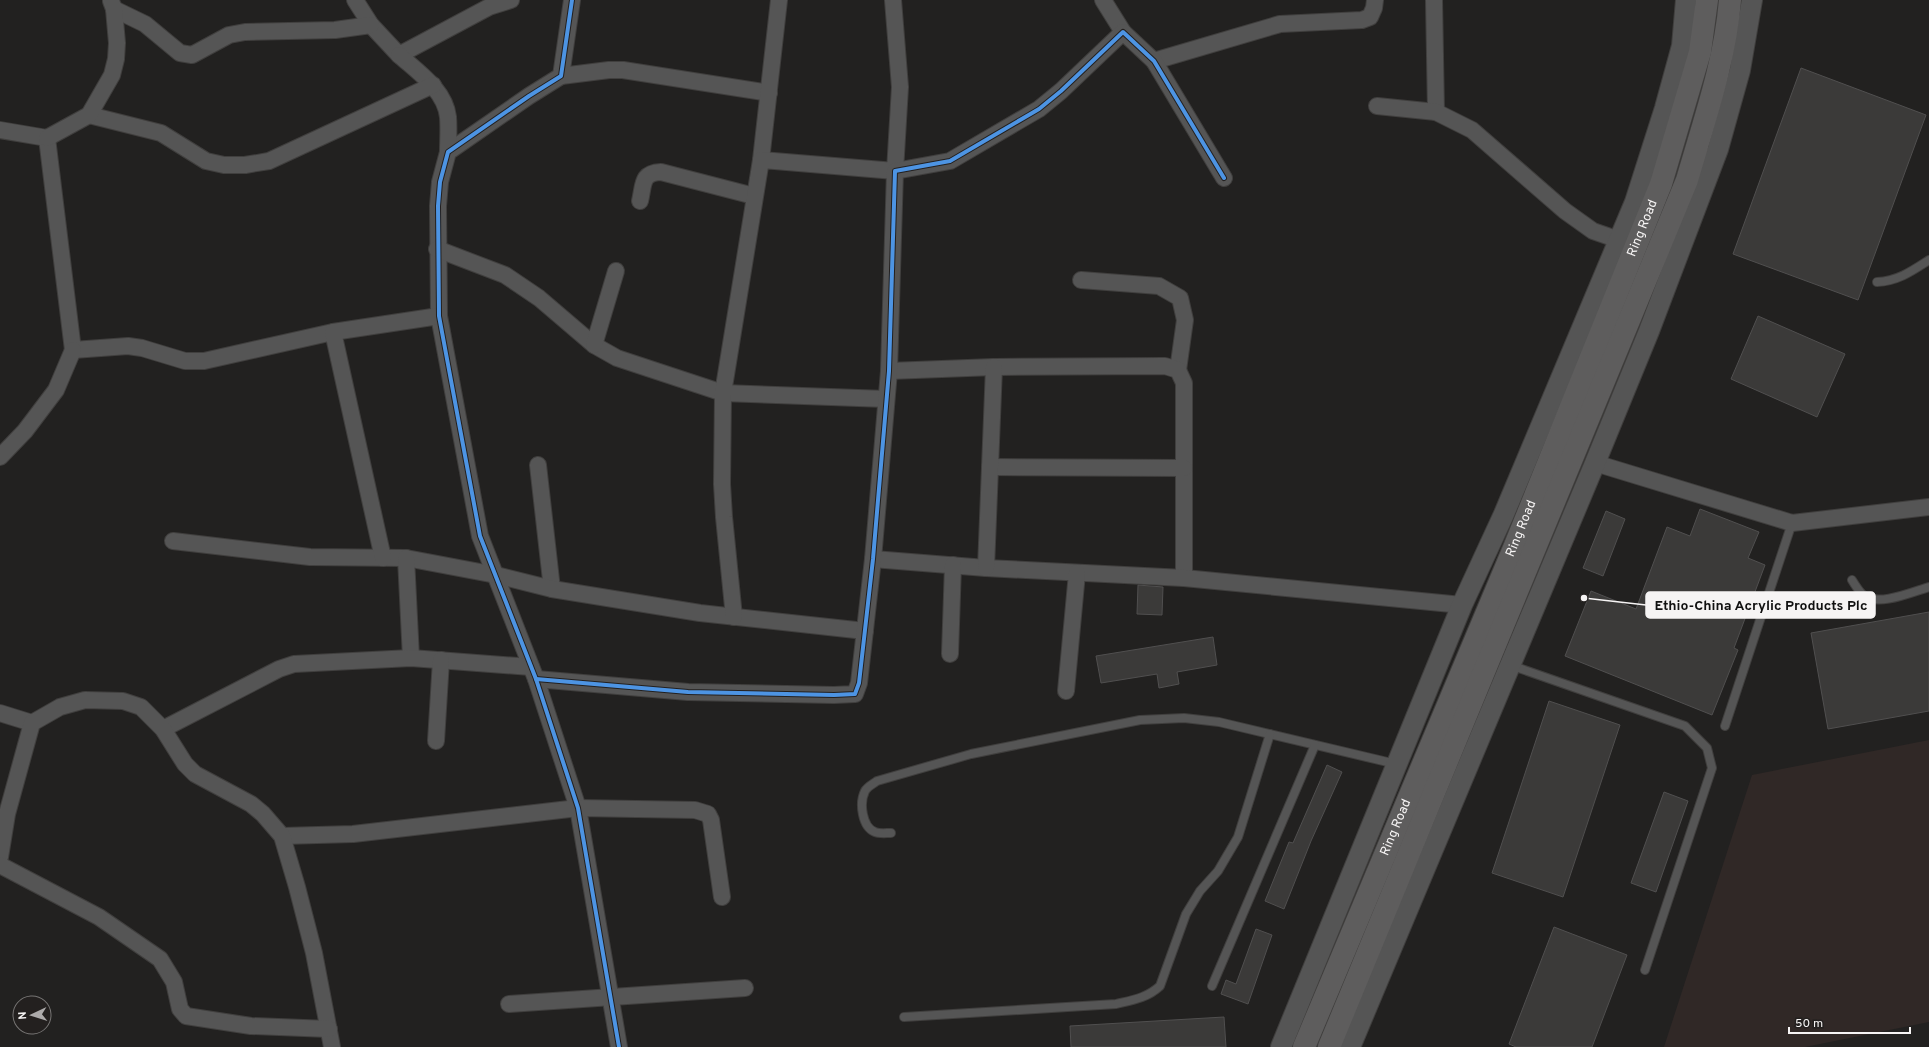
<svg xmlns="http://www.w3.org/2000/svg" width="1929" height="1047" font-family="Overpass,sans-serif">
  <rect width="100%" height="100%" fill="#222120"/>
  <path fill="#302826" d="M 1929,740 L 1929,1022 L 1805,1047 L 1664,1047 L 1752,775 Z"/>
  <g fill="#3b3a39" stroke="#504f4f">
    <path d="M 1801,68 L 1926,115 L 1858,300 L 1733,254 Z"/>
    <path d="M 1758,316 L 1845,354 L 1817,417 L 1731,379 Z"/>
    <path d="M 1700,509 L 1759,532 L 1748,558 L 1765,565 L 1734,648 L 1738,650 L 1712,715 L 1565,656 L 1591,591 L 1636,609 L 1667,527 L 1690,536 Z"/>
    <path d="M 1606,511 L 1625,519 L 1603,576 L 1583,568 Z"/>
    <path d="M 1138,585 L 1163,587 L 1162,615 L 1137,614 Z"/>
    <path d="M 1929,612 L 1929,711 L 1828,729 L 1811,633 Z"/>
    <path d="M 1213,637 L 1217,665 L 1177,672 L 1179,684 L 1159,688 L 1157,674 L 1101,683 L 1096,656 Z"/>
    <path d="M 1549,701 L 1620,725 L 1563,897 L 1492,873 Z"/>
    <path d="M 1327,765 L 1342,772 L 1311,841 L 1284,909 L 1265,901 L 1289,842 L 1293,843 Z"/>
    <path d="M 1664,792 L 1688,801 L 1656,892 L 1631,883 Z"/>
    <path d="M 1554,927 L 1627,955 L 1592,1047 L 1516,1047 L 1509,1044 Z"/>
    <path d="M 1256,929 L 1272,935 L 1248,1004 L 1221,994 L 1226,980 L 1236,984 Z"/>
    <path d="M 1224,1017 L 1226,1047 L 1071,1047 L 1070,1026 Z"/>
  </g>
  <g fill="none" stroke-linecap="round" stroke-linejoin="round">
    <g stroke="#403f3e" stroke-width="10">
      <g id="service">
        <path d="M 1877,282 C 1898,281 1912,271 1929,260"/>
        <path d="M 1852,580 C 1855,585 1859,591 1863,595 C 1878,607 1912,592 1929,587"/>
        <path d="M 1510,665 L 1685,726 L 1707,748 L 1712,768 L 1645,970"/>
        <path d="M 1725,726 L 1792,523"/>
        <path d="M 891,833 C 886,833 879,834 875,832 C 862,827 859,803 865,791 C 867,787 873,784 877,781 L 971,754 L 1140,720 L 1184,718 L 1219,722 L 1396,764"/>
        <path d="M 1212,986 L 1315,745"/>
        <path d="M 904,1017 L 1116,1004 C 1133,1000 1147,998 1160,986 L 1186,914 L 1200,891 L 1218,871 L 1238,837 L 1270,734"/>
      </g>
    </g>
    <g stroke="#403f3e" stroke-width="18">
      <g id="minor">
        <path d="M 355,0 L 371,25 L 399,55 L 489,7 L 511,0"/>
        <path d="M 572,0 L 561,76 L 529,96 L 448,152 L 440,182 L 438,206 L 439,316 L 480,536 L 536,679 L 578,808 L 619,1047"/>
        <path d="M 1103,0 L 1123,32"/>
        <path d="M 1434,0 L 1436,112"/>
        <path d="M 114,9 L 145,24 L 180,53 L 192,55 L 229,35 L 245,32 L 335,30 L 371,25"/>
        <path d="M 399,55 C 418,72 445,90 448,117 C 449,129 448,141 448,152"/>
        <path d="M 1154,61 L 1280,24 L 1362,20 L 1370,17 L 1374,8 L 1375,0"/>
        <path d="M 561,76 L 609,70 L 623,70 L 769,93"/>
        <path d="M 1377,106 L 1436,112 L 1472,130 L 1565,211 L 1593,231 L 1619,240"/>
        <path d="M 89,115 L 161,133 L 206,161 L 224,165 L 245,165 L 269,161 L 433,85"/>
        <path d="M 0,130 L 47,138 L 73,350 L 128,346 L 142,348 L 185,361 L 204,361 L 333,332"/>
        <path d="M 47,138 L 89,115 L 112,75 L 116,59 L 117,43 L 114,9 L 111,1"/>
        <path d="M 761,160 L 779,0"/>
        <path d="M 640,201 C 644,184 641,173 661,172 L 754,196"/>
        <path d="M 437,249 L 505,275 L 539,298 L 594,345 L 617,358 L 723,393 L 886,399"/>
        <path d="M 1081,280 L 1159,286 L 1180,298 L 1185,320 L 1178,370"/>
        <path d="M 594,345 L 616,271"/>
        <path d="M 889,371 L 994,367 L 1165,366 L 1178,370 L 1184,383 L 1184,578"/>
        <path d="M 0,457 L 25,431 L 56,390 L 73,350"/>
        <path d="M 1595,463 L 1792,523 L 1929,507"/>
        <path d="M 538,465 L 552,589"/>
        <path d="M 990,467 L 1184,468"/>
        <path d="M 173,541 L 310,557 L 406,558 L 496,575 L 552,589 L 700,613 L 865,631"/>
        <path d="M 383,558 L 333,332 L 439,316"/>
        <path d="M 406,558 L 411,658"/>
        <path d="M 873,559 L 986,568 L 1184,578 L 1462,605"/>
        <path d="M 986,568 L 994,367"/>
        <path d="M 734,617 L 724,517 L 722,484 L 723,393 L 761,160 L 895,171 L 900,87 L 893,0"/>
        <path d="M 950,654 L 953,565"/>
        <path d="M 536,679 L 688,692 L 834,695 L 855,694 L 859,683 L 873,559 L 889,371 L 895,171 L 950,161 L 1039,109 L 1061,91 L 1123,32 L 1154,61 L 1224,178"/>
        <path d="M 1066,691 L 1077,573"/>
        <path d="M 0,713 L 32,723"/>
        <path d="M 163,729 L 279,669 L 294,664 L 411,658 L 531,667"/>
        <path d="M 436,741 L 441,660"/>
        <path d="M 282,836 L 353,834 L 578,808 L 695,810 L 708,814 L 711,820 L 722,897"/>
        <path d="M 0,857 L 7,814 L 32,723 L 60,707 L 85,700 L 123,701 L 141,707 L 163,729 L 185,764 L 195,774 L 251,804 L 263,814 L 282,836 L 297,887 L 314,953 L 332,1047"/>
        <path d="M 0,865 L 99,917 L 160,959 L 174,982 L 180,1009 L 186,1016 L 251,1026 L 329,1029"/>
        <path d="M 509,1004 L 745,988"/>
      </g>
    </g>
    <g stroke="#403f3e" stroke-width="22">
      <g id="tertiary">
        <path d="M 1281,1047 L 1462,605 L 1504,514 L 1635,202 L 1665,108 L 1682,46 L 1686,0"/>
        <path d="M 1350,1047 L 1595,463 L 1649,331 L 1718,149 L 1740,70 L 1752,0"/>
      </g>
    </g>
    <g stroke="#403f3e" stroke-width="24">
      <g id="trunk">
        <path id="s1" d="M 1304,1047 L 1514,548 L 1661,184 L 1700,52 L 1707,0"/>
        <path d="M 1329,1047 L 1687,180 C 1704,121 1725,62 1730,0"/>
      </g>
    </g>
    <use href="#service" stroke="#555" stroke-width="8"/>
    <use href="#minor" stroke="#555" stroke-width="16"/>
    <use href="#tertiary" stroke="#555" stroke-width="20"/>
    <use href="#trunk" stroke="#5e5d5d" stroke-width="22"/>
    <g stroke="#23201f" stroke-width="6">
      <g id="cycleway">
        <path d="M 572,0 L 561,76 L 529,96 L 448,152 L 440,182 L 438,206 L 439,316 L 480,536 L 536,679 L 578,808 L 619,1047"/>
        <path d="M 536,679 L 688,692 L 834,695 L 855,694 L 859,683 L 873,559 L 889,371 L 895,171 L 950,161 L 1039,109 L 1061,91 L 1123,32 L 1154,61 L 1224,178"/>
      </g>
    </g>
    <use href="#cycleway" stroke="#4d94e3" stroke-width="4"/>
  </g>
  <g text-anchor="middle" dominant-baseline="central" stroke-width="3" stroke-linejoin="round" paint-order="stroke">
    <g font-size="13" fill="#f6f4f4" stroke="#23201f">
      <text stroke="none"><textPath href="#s1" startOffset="886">Ring Road</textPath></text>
      <text stroke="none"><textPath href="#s1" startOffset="562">Ring Road</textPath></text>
      <text stroke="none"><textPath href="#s1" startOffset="238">Ring Road</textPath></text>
    </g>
  </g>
  <path fill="none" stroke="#f6f4f4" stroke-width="1.5" d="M1584 598L1646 605"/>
  <circle fill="#f6f4f4" stroke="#23201f" stroke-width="1.5" cx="1584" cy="598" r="4"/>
  <rect fill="#f6f4f4" stroke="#f6f4f4" stroke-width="1.5" x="1646" y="592" width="229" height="26" rx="4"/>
  <g font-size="14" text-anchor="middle" font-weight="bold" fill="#111">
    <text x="1761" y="610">Ethio-China Acrylic Products Plc</text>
  </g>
  <g transform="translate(32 1015) rotate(266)"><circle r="19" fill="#23201f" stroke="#777574"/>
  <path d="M0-3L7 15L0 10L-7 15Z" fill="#acaaaa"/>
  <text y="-6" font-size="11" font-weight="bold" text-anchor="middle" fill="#f6f4f4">N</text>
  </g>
  <path d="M1789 1027v6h121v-6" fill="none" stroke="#f6f4f4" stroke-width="2"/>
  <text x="1795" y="1027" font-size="12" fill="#f6f4f4" stroke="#23201f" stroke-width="3" paint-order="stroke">50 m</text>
</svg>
